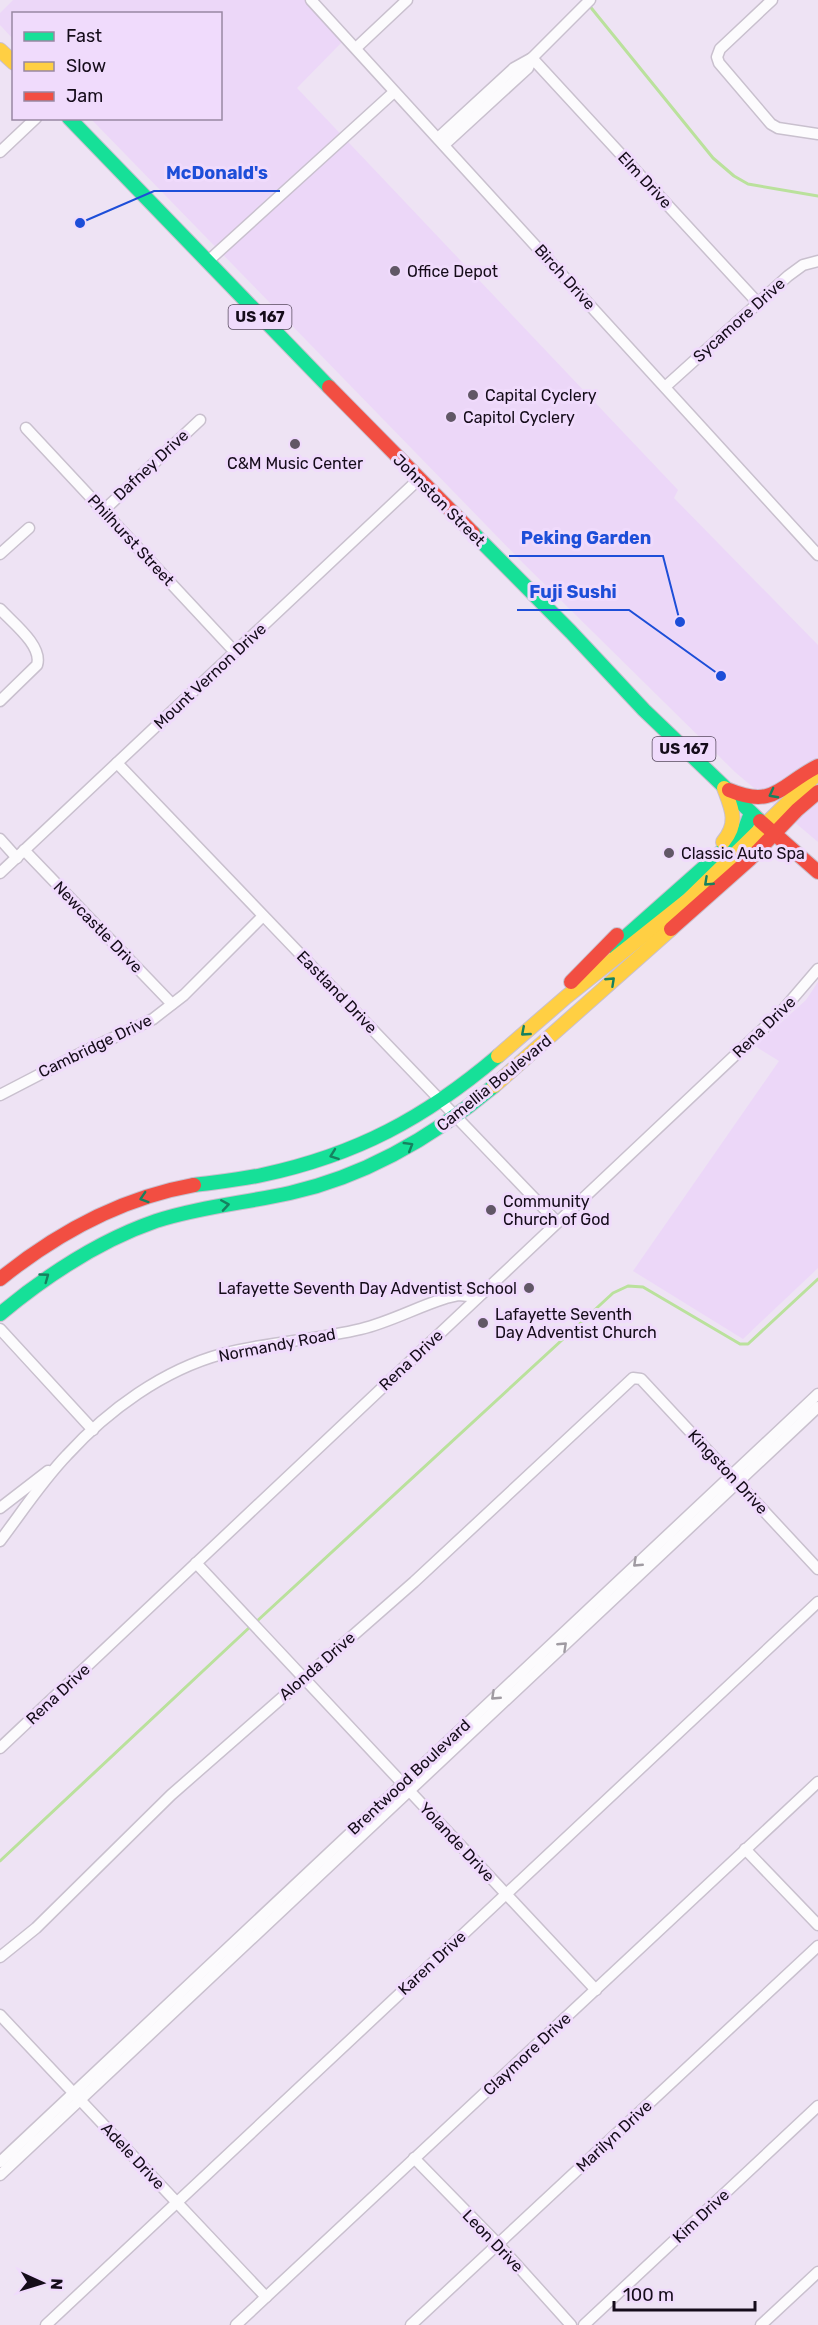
<svg xmlns="http://www.w3.org/2000/svg" width="818" height="2325" font-family="Rubik,sans-serif">
  <rect width="100%" height="100%" fill="#eee3f4"/>
  <g fill="#ecd7f8">
    <path d="M 13,0 L 306,0 L 344,40 L 297,88 L 678,490 L 674,498 L 818,645 L 818,842 L 735,772 L 523,563 L 91,119 L 220,118 L 220,14 L 14,14 L 13,39 L 0,25 L 0,13 Z"/>
    <path d="M 818,982 L 818,1268 L 743,1339 L 633,1271 L 779,1061 L 755,1046 L 806,1000 Z"/>
  </g>
  <g fill="none" stroke-linecap="round" stroke-linejoin="round">
    <g stroke="#bae19c" stroke-width="3">
      <path d="M 588,4 L 713,158 L 734,176 L 748,184 L 818,196"/>
      <path d="M 256,1622 L 613,1293 L 628,1286 L 643,1287 L 740,1344 L 748,1344 L 818,1279"/>
      <path d="M 0,1861 L 251,1626"/>
    </g>
    <g stroke="#c9c0ce" stroke-width="13">
      <g id="street">
        <path d="M 311,0 L 818,555"/>
        <path d="M 772,0 L 720,49 L 717,57 L 719,63 L 771,124 L 778,128 L 818,134"/>
        <path d="M 356,48 L 407,0"/>
        <path d="M 438,138 L 514,68 L 532,58 L 590,0"/>
        <path d="M 444,145 L 528,68 L 532,58 L 757,302"/>
        <path d="M 0,152 L 36,118"/>
        <path d="M 207,262 L 394,92"/>
        <path d="M 665,387 L 788,276 L 803,265 L 818,261"/>
        <path d="M 26,428 L 235,652"/>
        <path d="M 103,511 L 200,420"/>
        <path d="M 0,554 L 29,528"/>
        <path d="M 0,609 C 13,623 43,646 37,665 L 0,701"/>
        <path d="M 117,763 L 557,1222"/>
        <path d="M 0,839 L 17,858"/>
        <path d="M 24,850 L 172,1004"/>
        <path d="M 0,873 L 419,479"/>
        <path d="M 0,1095 L 81,1053 L 153,1019 L 184,995 L 263,916"/>
        <path d="M 0,1329 L 93,1430"/>
        <path d="M 0,1508 L 48,1471"/>
        <path d="M 0,1541 C 22,1512 42,1481 67,1455 C 108,1410 163,1370 222,1354 C 268,1342 315,1340 361,1329 C 390,1322 417,1307 446,1298 L 459,1295 L 478,1297"/>
        <path d="M 196,1563 L 596,1990"/>
        <path d="M 0,1748 L 782,1011 L 818,969"/>
        <path d="M 745,1849 L 818,1925"/>
        <path d="M 0,1957 L 36,1928 L 171,1795 L 414,1582 L 633,1378 L 641,1379 L 818,1569"/>
        <path d="M 0,2015 L 266,2297"/>
        <path d="M 414,2158 L 498,2244 L 571,2325"/>
        <path d="M 0,2162 L 818,1394"/>
        <path d="M 0,2175 L 818,1407"/>
        <path d="M 46,2325 L 818,1602"/>
        <path d="M 236,2325 L 818,1782"/>
        <path d="M 411,2325 L 818,1946"/>
        <path d="M 584,2325 L 818,2106"/>
        <path d="M 761,2325 L 818,2272"/>
      </g>
    </g>
    <g stroke="#c9c0ce" stroke-width="16">
      <g id="fast">
        <path d="M 69,118 L 329,387"/>
        <path d="M 473,533 L 571,632 L 644,710 L 760,821"/>
        <path d="M 614,947 L 737,838 L 744,831 L 751,813"/>
        <path d="M 194,1185 C 216,1182 239,1180 262,1175 C 356,1155 425,1118 498,1056"/>
        <path d="M 0,1314 C 47,1275 98,1241 156,1221 C 199,1207 245,1203 290,1193 C 366,1176 434,1136 494,1086"/>
      </g>
    </g>
    <g stroke="#c9c0ce" stroke-width="16">
      <g id="slow">
        <path d="M 0,50 L 14,63"/>
        <path d="M 723,842 C 739,823 732,809 724,788"/>
        <path d="M 498,1056 L 566,997 L 688,900 L 818,773"/>
        <path d="M 494,1086 L 671,929"/>
      </g>
    </g>
    <g stroke="#c9c0ce" stroke-width="16">
      <g id="jam">
        <path d="M 329,387 L 473,533"/>
        <path d="M 729,790 C 775,809 780,785 818,766"/>
        <path d="M 760,821 L 818,872"/>
        <path d="M 671,929 L 750,859 L 797,810 L 818,792"/>
        <path d="M 571,982 L 617,935"/>
        <path d="M 0,1279 C 57,1233 121,1198 194,1185"/>
      </g>
    </g>
    <use href="#street" stroke="#fcfbfd" stroke-width="10"/>
    <use href="#fast" stroke="#16e098" stroke-width="14"/>
    <use href="#slow" stroke="#ffcf43" stroke-width="14"/>
    <use href="#jam" stroke="#f24e42" stroke-width="14"/>
  </g>
  <defs><path id="oneway-chevron" d="M-2-3.5L2.5 0L-2 3.5" fill="none" stroke-width="1.6" stroke-linecap="round" stroke-linejoin="round" transform="scale(1.5)"/></defs>
  <g stroke="#16815f">
    <use href="#oneway-chevron" transform="translate(773 794) rotate(152)"/>
    <use href="#oneway-chevron" transform="translate(708 882) rotate(137)"/>
    <use href="#oneway-chevron" transform="translate(611 981) rotate(-43)"/>
    <use href="#oneway-chevron" transform="translate(525 1032) rotate(139)"/>
    <use href="#oneway-chevron" transform="translate(409 1146) rotate(-31)"/>
    <use href="#oneway-chevron" transform="translate(334 1155) rotate(160)"/>
    <use href="#oneway-chevron" transform="translate(144 1198) rotate(162)"/>
    <use href="#oneway-chevron" transform="translate(225 1205) rotate(-9)"/>
    <use href="#oneway-chevron" transform="translate(45 1277) rotate(-36)"/>
  </g>
  <g stroke="#a09ba2">
    <use href="#oneway-chevron" transform="translate(637 1563) rotate(137)"/>
    <use href="#oneway-chevron" transform="translate(563 1646) rotate(-43)"/>
    <use href="#oneway-chevron" transform="translate(495 1696) rotate(137)"/>
  </g>
  <g fill="#615766" stroke="#f0dbfc" stroke-width="2">
    <circle cx="395" cy="271" r="6"/>
    <circle cx="473" cy="395" r="6"/>
    <circle cx="451" cy="417" r="6"/>
    <circle cx="295" cy="444" r="6"/>
    <circle cx="669" cy="853" r="6"/>
    <circle cx="491" cy="1210" r="6"/>
    <circle cx="529" cy="1288" r="6"/>
    <circle cx="483" cy="1323" r="6"/>
  </g>
  <g text-anchor="middle" dominant-baseline="central" stroke-width="6" stroke-linejoin="round" paint-order="stroke">
    <g fill="#f0dbfc" stroke="#574a5e" stroke-width="1.5">
      <rect x="228.5" y="305" width="63" height="24" rx="4.5"/>
      <rect x="652.5" y="737" width="63" height="24" rx="4.5"/>
    </g>
    <g font-size="15" font-weight="bold" fill="#150c1a">
      <text x="260" y="317">US 167</text>
      <text x="684" y="749">US 167</text>
    </g>
    <g font-size="16" fill="#150c1a" stroke="#f0dbfc">
      <text transform="translate(645 180) rotate(47)">Elm Drive</text>
      <text transform="translate(565 277) rotate(48)">Birch Drive</text>
      <text transform="translate(739 320) rotate(-42)">Sycamore Drive</text>
      <text transform="translate(151 465) rotate(-43)">Dafney Drive</text>
      <text transform="translate(439 500) rotate(45)">Johnston Street</text>
      <text transform="translate(131 540) rotate(47)">Philhurst Street</text>
      <text transform="translate(210 676) rotate(-43)">Mount Vernon Drive</text>
      <text transform="translate(98 927) rotate(46)">Newcastle Drive</text>
      <text transform="translate(337 992) rotate(46)">Eastland Drive</text>
      <text transform="translate(764 1027) rotate(-44)">Rena Drive</text>
      <text transform="translate(95 1046) rotate(-26)">Cambridge Drive</text>
      <text transform="translate(494 1083) rotate(-39)">Camellia Boulevard</text>
      <text transform="translate(277 1345) rotate(-11)">Normandy Road</text>
      <text transform="translate(411 1360) rotate(-43)">Rena Drive</text>
      <text transform="translate(728 1472) rotate(47)">Kingston Drive</text>
      <text transform="translate(317 1666) rotate(-41)">Alonda Drive</text>
      <text transform="translate(58 1694) rotate(-43)">Rena Drive</text>
      <text transform="translate(409 1777) rotate(-43)">Brentwood Boulevard</text>
      <text transform="translate(457 1842) rotate(47)">Yolande Drive</text>
      <text transform="translate(432 1963) rotate(-43)">Karen Drive</text>
      <text transform="translate(527 2054) rotate(-43)">Claymore Drive</text>
      <text transform="translate(614 2136) rotate(-43)">Marilyn Drive</text>
      <text transform="translate(133 2156) rotate(47)">Adele Drive</text>
      <text transform="translate(701 2216) rotate(-43)">Kim Drive</text>
      <text transform="translate(493 2241) rotate(46)">Leon Drive</text>
    </g>
    <g font-size="16" fill="#150c1a" stroke="#f0dbfc" text-anchor="start">
      <text x="407" y="271">Office Depot</text>
      <text x="485" y="395">Capital Cyclery</text>
      <text x="463" y="417">Capitol Cyclery</text>
      <text x="295" y="463" text-anchor="middle">C&amp;M Music Center</text>
      <text x="681" y="853">Classic Auto Spa</text>
      <text x="503" y="1201">Community<tspan x="503" dy="18">Church of God</tspan></text>
      <text x="517" y="1288" text-anchor="end">Lafayette Seventh Day Adventist School</text>
      <text x="495" y="1314">Lafayette Seventh<tspan x="495" dy="18">Day Adventist Church</tspan></text>
    </g>
  </g>
  <path fill="none" stroke="#1d4ed8" stroke-width="2" d="M80 223L154 191H280M680 622L663 556H509M721 676L629 610H517"/>
  <g fill="#1d4ed8" stroke="#f0dbfc" stroke-width="2">
    <circle cx="80" cy="223" r="6"/>
    <circle cx="680" cy="622" r="6"/>
    <circle cx="721" cy="676" r="6"/>
  </g>
  <g font-size="18" text-anchor="middle" font-weight="bold" fill="#1d4ed8" stroke="#f0dbfc" stroke-width="6" stroke-linejoin="round" paint-order="stroke">
    <text x="217" y="179">McDonald's</text>
    <text x="586" y="544">Peking Garden</text>
    <text x="573" y="598">Fuji Sushi</text>
  </g>
  <rect x="12" y="12" width="210" height="108" fill="#f0dbfc" stroke="#9888a2" stroke-width="1.5"/>
  <rect x="24" y="32" width="30" height="9" fill="#16e098" stroke="#9888a2" stroke-width="1.5"/>
  <text x="66" y="42" font-size="18" fill="#150c1a">Fast</text>
  <rect x="24" y="62" width="30" height="9" fill="#ffcf43" stroke="#9888a2" stroke-width="1.5"/>
  <text x="66" y="72" font-size="18" fill="#150c1a">Slow</text>
  <rect x="24" y="92" width="30" height="9" fill="#f24e42" stroke="#9888a2" stroke-width="1.5"/>
  <text x="66" y="102" font-size="18" fill="#150c1a">Jam</text>
  <g transform="translate(42 2283) rotate(94)" stroke="#f0dbfc" stroke-width="4.5" paint-order="stroke">
  <path d="M0-4.5L10 22L0 15L-10 22Z" fill="#150c1a"/>
  <text y="-9" font-size="16" font-weight="bold" text-anchor="middle" fill="#150c1a">N</text>
  </g>
  <path d="M614 2301v9h141v-9" fill="none" stroke="#150c1a" stroke-width="3"/>
  <text x="623" y="2301" font-size="18" fill="#150c1a" stroke="#f0dbfc" stroke-width="4.5" paint-order="stroke">100 m</text>
</svg>
